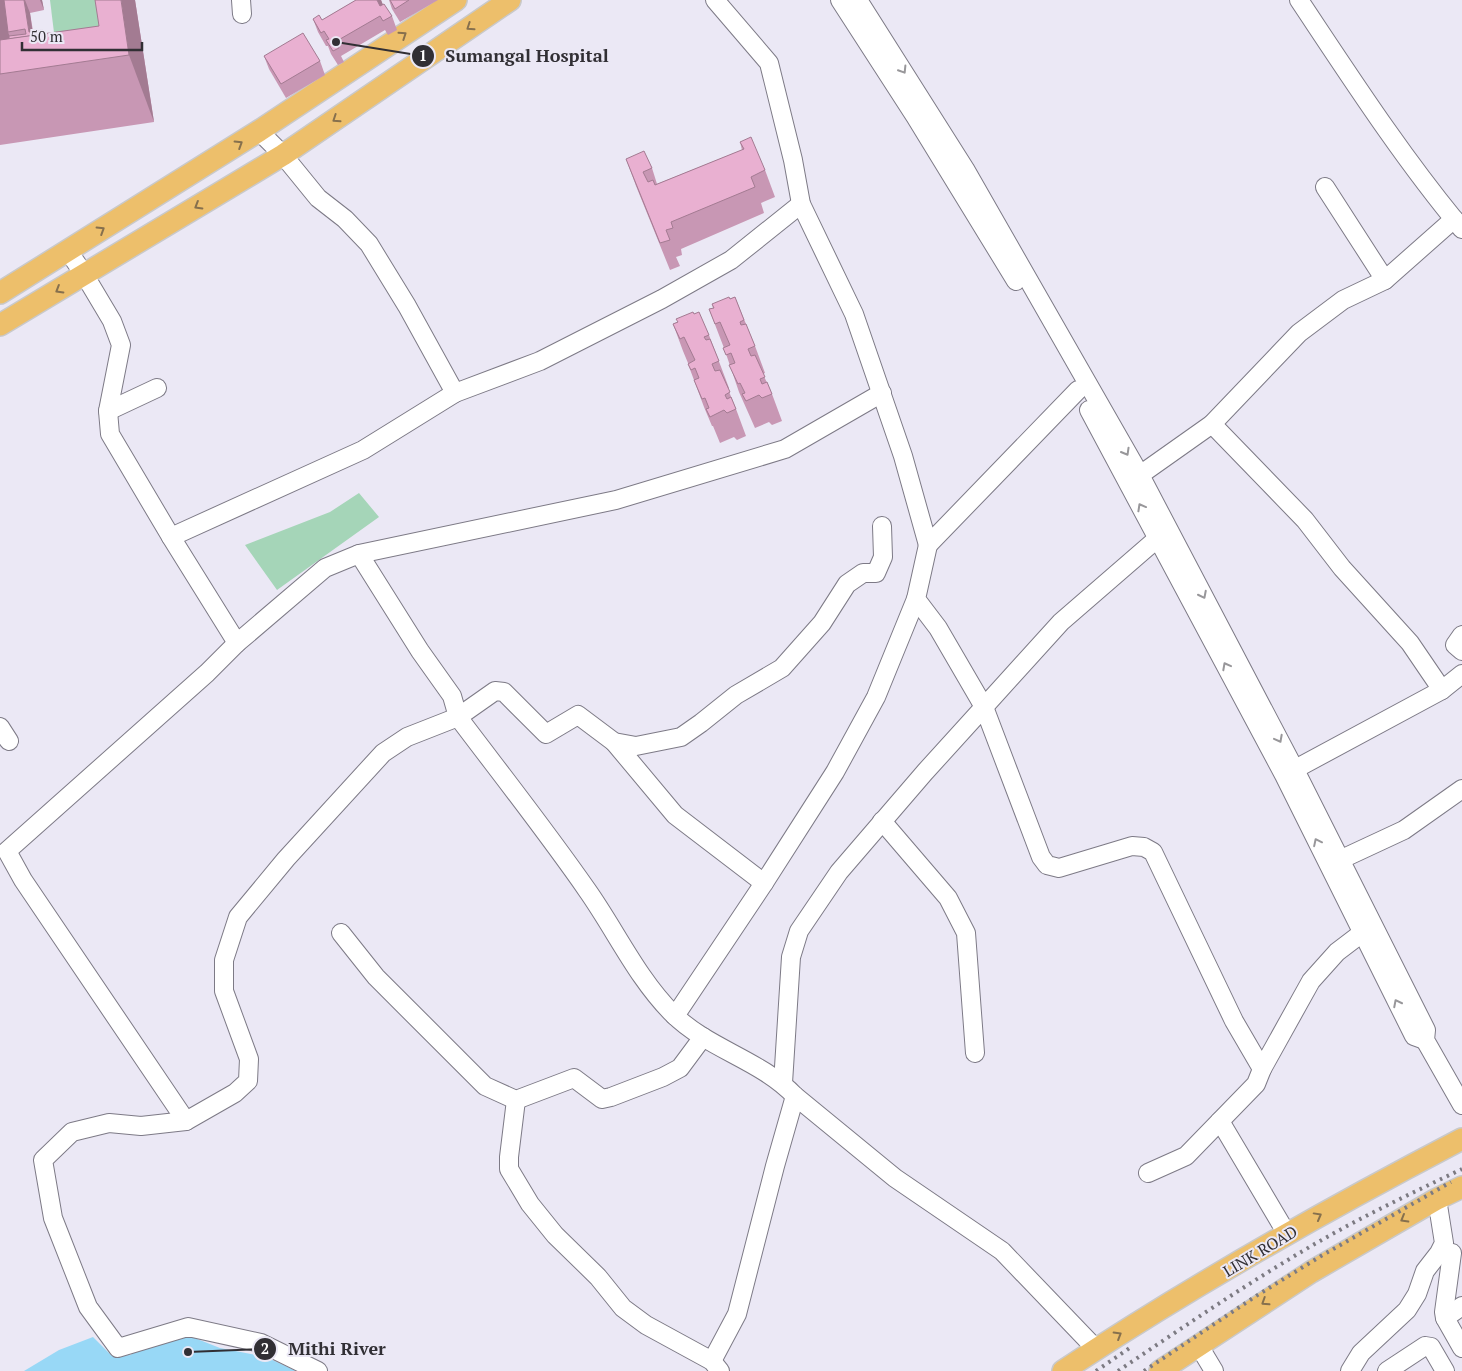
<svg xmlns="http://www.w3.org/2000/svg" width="1462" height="1371" font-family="'PT Serif',serif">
  <rect width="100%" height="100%" fill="#ebe8f5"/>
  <g fill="#a5d5b8">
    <path d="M 50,0 L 100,0 L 111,85 L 61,90 Z"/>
    <path d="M 359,493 L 379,517 L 277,590 L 245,545 L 330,512 Z"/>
  </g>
  <path fill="#98d8f6" d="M 182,1333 L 220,1348 L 266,1357 L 296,1371 L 24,1371 L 59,1350 L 93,1337 L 112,1356 L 131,1355 L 137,1340 Z"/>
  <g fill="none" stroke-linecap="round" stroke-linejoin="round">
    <g stroke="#7d7a86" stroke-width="20">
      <g id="minor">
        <path d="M 241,0 L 242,14"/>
        <path d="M 715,0 L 769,63 L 793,160 L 801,204 L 854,314 L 903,456 L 928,545 L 1078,390"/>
        <path d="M 840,0 L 915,116 L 1016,281"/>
        <path d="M 858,0 L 965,169 L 1140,475 L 1295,770 L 1426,1030 L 1425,1040 L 1462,1105"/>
        <path d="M 1299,0 C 1351,78 1402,157 1462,229"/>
        <path d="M 259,131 L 283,155 L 318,198 L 345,219 L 369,244 L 407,306 L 455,393"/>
        <path d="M 1325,187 L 1385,280"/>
        <path d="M 68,251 L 84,274 L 112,321 L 121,345 L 108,411 L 110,434 L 171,537 L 363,450 L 455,393 L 540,361 L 662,299 L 731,260 L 801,204"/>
        <path d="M 1089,410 L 1284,775 L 1414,1036 L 1425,1040"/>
        <path d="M 108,411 L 157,388"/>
        <path d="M 1212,424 L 1305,520 L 1342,568 L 1410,643 L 1442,690 L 1286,774"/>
        <path d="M 1130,482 L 1212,424 L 1299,333 L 1343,300 L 1385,280 L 1454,219"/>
        <path d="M 171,537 L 237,643"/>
        <path d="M 928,545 L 916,599 L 938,628 L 984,707 L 1061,622 L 1166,531"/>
        <path d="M 359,554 L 616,500 L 785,449 L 882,393"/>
        <path d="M 1462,635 L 1455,645 L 1462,651"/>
        <path d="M 1442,690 L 1462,674"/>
        <path d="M 0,727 L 9,741"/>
        <path d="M 614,742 L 675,815 L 764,883"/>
        <path d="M 882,821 L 948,898 L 966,933 L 975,1053"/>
        <path d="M 1331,864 L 1404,830 L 1462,789"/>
        <path d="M 341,933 L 376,977 L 485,1086 L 516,1100 L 574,1078 L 602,1099 L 611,1097 L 663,1077 L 680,1068 L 703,1037"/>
        <path d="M 675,1016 L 764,883 L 835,772 L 876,697 L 916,599"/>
        <path d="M 1262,1069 L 1311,981 L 1337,952 L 1362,933 L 1372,929"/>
        <path d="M 783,1083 L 791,957 L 799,931 L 839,872 L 925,772 L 984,707 L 1041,857 L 1047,865 L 1059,868 L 1132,846 L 1144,847 L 1153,852 L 1234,1021 L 1262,1069 L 1256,1084 L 1186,1156 L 1148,1173"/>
        <path d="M 516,1100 L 509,1157 L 509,1169 L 530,1204 L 555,1235 L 598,1277 L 623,1308 L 646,1325 L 712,1361 L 720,1371"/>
        <path d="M 186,1121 L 23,880 L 7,851 L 207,673 L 237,643 L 325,568 L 359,554 L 420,651 L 452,696 L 458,717 C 501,774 546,831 587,890 C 616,931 637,978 673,1014 C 708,1049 761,1060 795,1096 L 895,1178 L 1002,1251 L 1096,1349"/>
        <path d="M 1220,1121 L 1287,1234"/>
        <path d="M 1462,1306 L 1445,1318 L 1462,1348"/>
        <path d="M 1445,1318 L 1444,1312 L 1452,1253"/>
        <path d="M 1199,1346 L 1214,1371"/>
        <path d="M 712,1361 L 737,1314 L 775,1166 L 795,1096"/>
        <path d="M 318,1371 L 261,1343 L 188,1327 L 118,1348 L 88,1307 L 53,1218 L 43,1160 L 72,1132 L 109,1123 L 141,1126 L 186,1121 L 235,1093 L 248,1081 L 249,1059 L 224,991 L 224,960 L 238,917 L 286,859 L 383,753 L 407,737 L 458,717 L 495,691 L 504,692 L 546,734 L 578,715 L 614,742 L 636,746 L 681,737 L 701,723 L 736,695 L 782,668 L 822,623 L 847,584 L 863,573 L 876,573 L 883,557 L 882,526"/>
        <path d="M 1350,1371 L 1361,1353 L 1407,1310 L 1417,1294 L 1425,1271 L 1439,1253 L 1444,1243 L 1437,1199"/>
        <path d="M 1387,1371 L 1425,1346 L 1431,1347 L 1445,1371"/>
      </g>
    </g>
    <g stroke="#c9c9ca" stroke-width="24">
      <g id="major">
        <path d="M 0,293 L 259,131 L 456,0"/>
        <path d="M 0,325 L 283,155 L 510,0"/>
        <path d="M 1063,1371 C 1191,1286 1326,1210 1462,1139"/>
        <path d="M 1160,1371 L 1311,1272 L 1437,1199 L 1462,1187"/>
      </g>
    </g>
    <use href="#minor" stroke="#fff" stroke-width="18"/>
    <use href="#major" stroke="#edbf6b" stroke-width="21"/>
    <g stroke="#7c7a82" stroke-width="4" stroke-dasharray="2.5 5" stroke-linecap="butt">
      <path d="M 1096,1371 L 1131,1347"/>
      <path d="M 1118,1371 C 1182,1328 1246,1284 1313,1245 C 1361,1217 1412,1193 1462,1169"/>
      <path d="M 1144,1371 L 1256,1296 L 1321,1256 L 1451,1182"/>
    </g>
  </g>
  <g fill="#c897b4">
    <path d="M 0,0 L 42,0 L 44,10 L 30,13 L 33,31 L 44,34 L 99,26 L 135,0 L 154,122 L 0,145 Z"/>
    <path d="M 356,0 L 381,0 L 383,5 L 392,16 L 397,30 L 388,35 L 385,30 L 341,56 L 344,62 L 338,65 L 331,54 L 328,46 L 326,46 L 318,32 L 313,19 L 322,20 Z"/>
    <path d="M 389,0 L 438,0 L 400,22 L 392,9 Z"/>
    <path d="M 264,56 L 320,61 L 325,75 L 286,98 L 269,69 Z"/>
    <path d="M 740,142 L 765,170 L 775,197 L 761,203 L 764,213 L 681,249 L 682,255 L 676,257 L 680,266 L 670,270 L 636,186 L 626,159 L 652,168 L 657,184 L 742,150 Z"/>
    <path d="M 735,297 L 755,346 L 765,373 L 763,374 L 772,394 L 782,421 L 772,425 L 769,422 L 755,428 L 739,392 L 724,348 L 709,309 L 713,308 L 712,304 Z"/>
    <path d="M 694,314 L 709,335 L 729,388 L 728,389 L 736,409 L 746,436 L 737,440 L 734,437 L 720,443 L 713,426 L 712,426 L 704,407 L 688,364 L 688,363 L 683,351 L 673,324 Z"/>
  </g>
  <g fill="#a37b92">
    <path d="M 0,0 L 7,0 L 8,32 L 15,50 L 0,42 Z"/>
    <path d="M 24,0 L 25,0 L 30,13 L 34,43 L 29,32 Z"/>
    <path d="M 40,0 L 42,0 L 44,10 Z"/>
    <path d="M 121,0 L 135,0 L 154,122 L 129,55 Z"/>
    <path d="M 376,0 L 381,0 L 385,10 L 381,12 Z"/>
  </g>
  <g fill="#e9b0d1" stroke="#a37b92">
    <path d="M 4,0 L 24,0 L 29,32 L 43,30 L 44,34 L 9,39 L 9,36 L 26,34 L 25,29 L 8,32 Z"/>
    <path d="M 95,0 L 121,0 L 129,55 L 0,74 L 0,40 L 99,26 Z"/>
    <path d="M 356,0 L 377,0 L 380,6 L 384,4 L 392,16 L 383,21 L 380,16 L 335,42 L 339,48 L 333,51 L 326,40 L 329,39 L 324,31 L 321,33 L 313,19 L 319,15 L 322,20 Z"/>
    <path d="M 390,0 L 409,0 L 395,9 Z"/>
    <path d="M 303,33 L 320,61 L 281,84 L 264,56 Z"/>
    <path d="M 751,137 L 765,170 L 751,177 L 755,187 L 671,222 L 673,228 L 666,230 L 670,240 L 660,243 L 626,159 L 644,151 L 652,168 L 643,172 L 648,182 L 653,180 L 655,185 L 744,149 L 740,142 Z"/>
    <path d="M 729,297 L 730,299 L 735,297 L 744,320 L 740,322 L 741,325 L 746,324 L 755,346 L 748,349 L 751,356 L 755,355 L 765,377 L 760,379 L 762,384 L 767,382 L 772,394 L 762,398 L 759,395 L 746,401 L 742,394 L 745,393 L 740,383 L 738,384 L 729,365 L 735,363 L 731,353 L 726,355 L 723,348 L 730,345 L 720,322 L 715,324 L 709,309 L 714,308 L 712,304 Z"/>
    <path d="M 693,312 L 694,314 L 699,312 L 709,335 L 704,337 L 706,340 L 710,339 L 719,361 L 712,364 L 715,371 L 720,370 L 730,392 L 725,395 L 727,399 L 731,397 L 736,409 L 727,413 L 724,410 L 710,417 L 706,409 L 709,408 L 705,398 L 702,399 L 694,380 L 699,378 L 695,368 L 691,370 L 688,364 L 695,360 L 684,337 L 680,339 L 673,324 L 678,322 L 676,319 Z"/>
  </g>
  <defs><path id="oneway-chevron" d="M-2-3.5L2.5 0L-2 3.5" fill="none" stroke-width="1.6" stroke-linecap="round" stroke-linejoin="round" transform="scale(1.25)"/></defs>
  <g stroke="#86704d">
    <use href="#oneway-chevron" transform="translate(470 27) rotate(146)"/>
    <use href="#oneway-chevron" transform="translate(403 35) rotate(-34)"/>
    <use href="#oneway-chevron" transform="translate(336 119) rotate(146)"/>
    <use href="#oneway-chevron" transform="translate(239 144) rotate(-32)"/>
    <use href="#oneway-chevron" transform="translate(198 206) rotate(149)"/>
    <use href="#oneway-chevron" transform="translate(101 230) rotate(-32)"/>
    <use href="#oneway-chevron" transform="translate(59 290) rotate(149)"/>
    <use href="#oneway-chevron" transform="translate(1318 1216) rotate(-29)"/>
    <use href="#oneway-chevron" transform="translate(1404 1219) rotate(150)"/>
    <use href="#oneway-chevron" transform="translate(1265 1302) rotate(147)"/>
    <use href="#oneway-chevron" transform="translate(1118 1335) rotate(-31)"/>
  </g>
  <g stroke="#98979a">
    <use href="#oneway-chevron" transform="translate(903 70) rotate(58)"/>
    <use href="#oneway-chevron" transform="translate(1126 452) rotate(60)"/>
    <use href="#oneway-chevron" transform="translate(1141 507) rotate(-119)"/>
    <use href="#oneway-chevron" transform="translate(1203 595) rotate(63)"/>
    <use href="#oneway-chevron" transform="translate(1226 666) rotate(-118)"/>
    <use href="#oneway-chevron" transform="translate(1279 739) rotate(62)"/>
    <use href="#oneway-chevron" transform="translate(1317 842) rotate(-116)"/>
    <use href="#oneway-chevron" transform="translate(1397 1003) rotate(-117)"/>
  </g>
  <g text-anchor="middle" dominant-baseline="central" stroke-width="4" stroke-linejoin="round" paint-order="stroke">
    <g font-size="16" fill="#312f34" stroke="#ebe8f5">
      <text transform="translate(1260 1251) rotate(-31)">LINK ROAD</text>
    </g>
  </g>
  <path fill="none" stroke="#312f34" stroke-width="2" d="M336 42L423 56M188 1352L265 1349"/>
  <g fill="#312f34" stroke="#ebe8f5" stroke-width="2">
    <circle cx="336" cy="42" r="5"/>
    <circle cx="188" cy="1352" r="5"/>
    <circle cx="423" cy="56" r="12"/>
    <circle cx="265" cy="1349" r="12"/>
  </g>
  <g font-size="15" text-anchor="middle" font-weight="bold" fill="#fff">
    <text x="423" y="61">1</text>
    <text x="265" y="1354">2</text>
  </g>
  <g font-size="18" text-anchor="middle" font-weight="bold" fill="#312f34" stroke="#ebe8f5" stroke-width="4" stroke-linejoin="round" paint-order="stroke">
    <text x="527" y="62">Sumangal Hospital</text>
    <text x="337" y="1355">Mithi River</text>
  </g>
  <path d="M22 42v8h120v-8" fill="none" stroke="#312f34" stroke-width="2.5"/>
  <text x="30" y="42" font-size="15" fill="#312f34" stroke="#ebe8f5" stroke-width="4" paint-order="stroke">50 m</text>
</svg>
